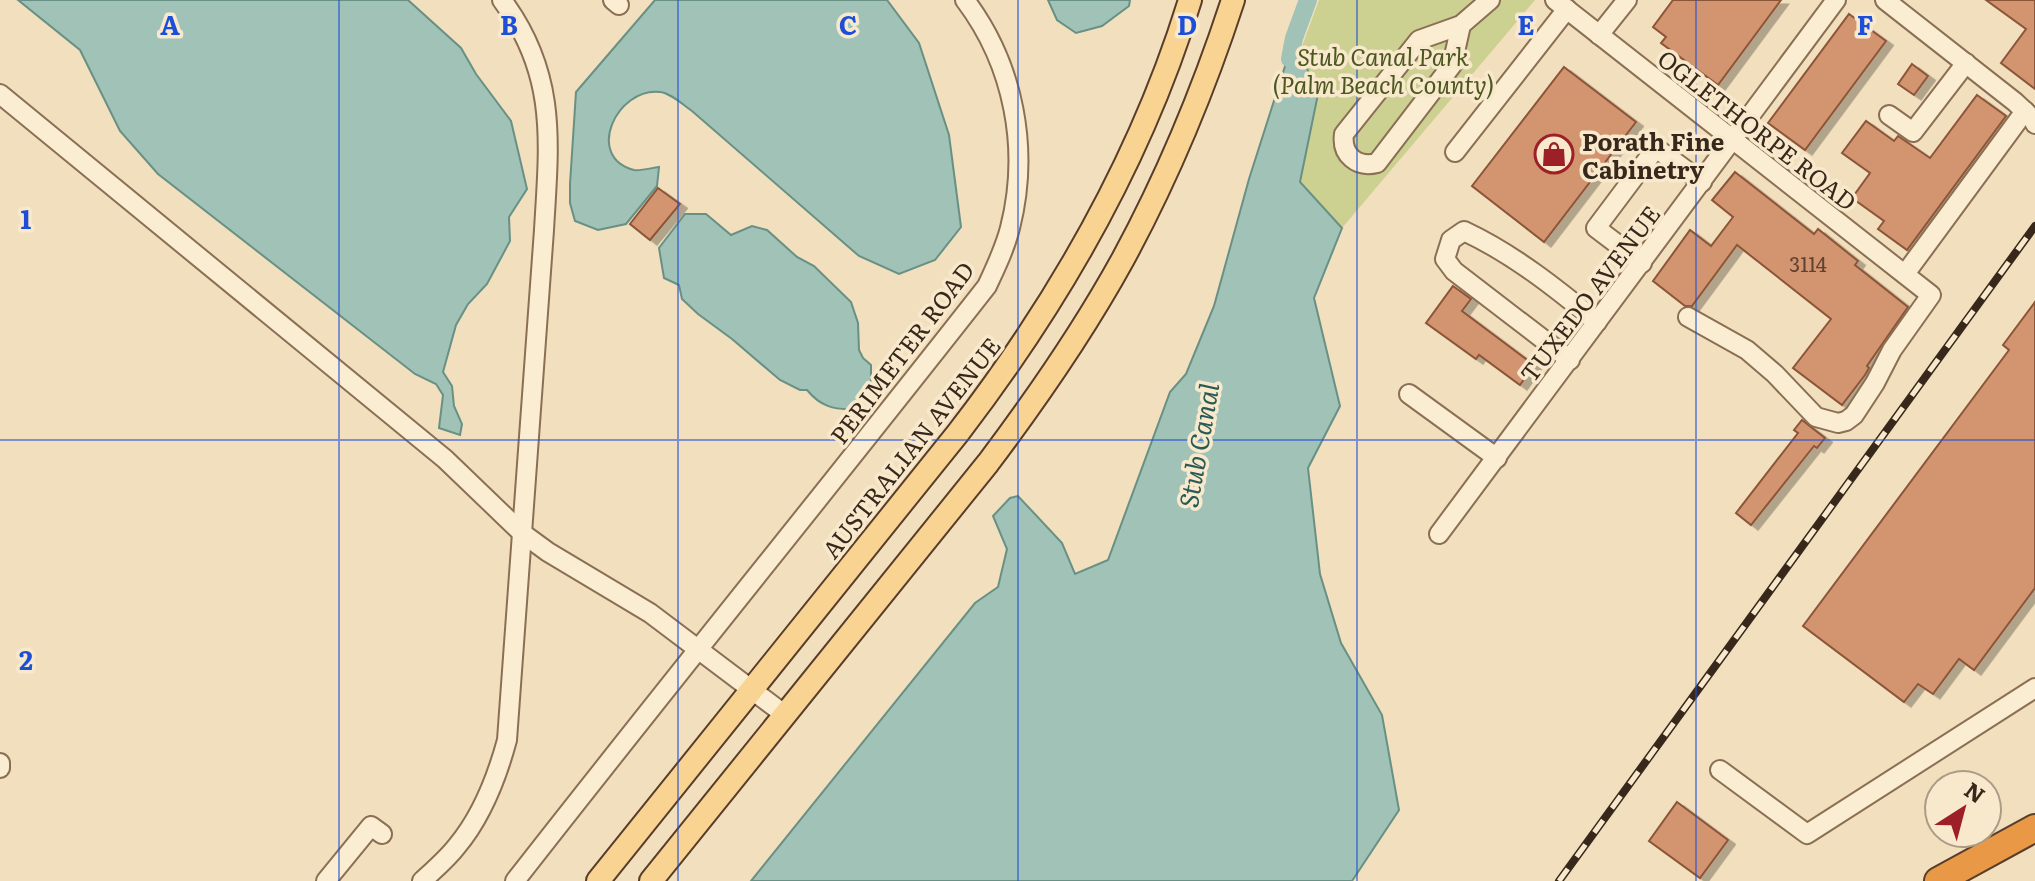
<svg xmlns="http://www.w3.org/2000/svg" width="2035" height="881" font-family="Literata,serif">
  <defs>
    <filter id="shadow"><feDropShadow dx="7" dy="4.5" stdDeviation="0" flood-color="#0004"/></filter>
  </defs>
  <rect width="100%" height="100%" fill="#f1dfbd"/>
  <path fill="#ccd090" d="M 1319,0 L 1535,0 L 1342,228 L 1300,182 L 1318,95 L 1300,52 Z"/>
  <g fill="#a1c2b7" stroke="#689084" stroke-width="2">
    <path d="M 18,0 L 408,0 L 461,48 L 476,74 L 511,121 L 527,189 L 509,217 L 510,241 L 487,284 L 468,304 L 456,325 L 443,372 L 452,386 L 454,406 L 462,424 L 460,435 L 439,428 L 443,395 L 436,384 L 415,374 L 158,174 L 120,131 L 80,50 Z"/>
    <path d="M 655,0 L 887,0 L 919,43 L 949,135 L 961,227 L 935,260 L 899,274 L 859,256 L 692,111 C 683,105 671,93 660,92 C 617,87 584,157 634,170 C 641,171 651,168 659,167 L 657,186 L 626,224 L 598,230 L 575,221 L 570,203 L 570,184 L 576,92 Z"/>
    <path d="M 1048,0 L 1130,0 L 1129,6 L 1102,26 L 1076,33 L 1057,20 Z"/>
    <path d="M 1294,38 L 1318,94 L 1300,182 L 1342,228 L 1314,298 L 1340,406 L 1308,468 L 1320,574 L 1341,643 L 1382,715 L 1399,810 L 1352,881 L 751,881 L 975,603 L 998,587 L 1007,549 L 993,516 L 1010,498 L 1018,496 L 1062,543 L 1075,574 L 1108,560 L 1170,392 L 1186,374 L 1214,306 L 1249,179 Z"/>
    <path d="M 685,214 L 706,214 L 731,235 L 752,226 L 767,230 L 797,257 L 814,266 L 851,302 L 858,323 L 859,350 L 863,358 L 871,365 L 871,383 L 853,409 C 834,410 820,406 807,390 L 800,390 L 780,380 L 732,339 L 698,314 L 682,299 L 679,285 L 664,278 L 659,248 Z"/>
  </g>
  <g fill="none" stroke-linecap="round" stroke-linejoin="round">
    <path stroke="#a1c2b7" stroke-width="18" d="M 1290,59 L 1294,38 L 1308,0"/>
  </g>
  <g fill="#d39470" stroke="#8c5539" stroke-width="2" filter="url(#shadow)">
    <path d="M 1673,0 L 1781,0 L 1718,85 L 1661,43 L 1666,37 L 1653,27 Z"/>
    <path d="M 1986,0 L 2035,0 L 2035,89 L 2001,63 L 2026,29 Z"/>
    <path d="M 1849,14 L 1886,41 L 1805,150 L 1768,123 Z"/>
    <path d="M 1912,64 L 1928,76 L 1914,95 L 1898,84 Z"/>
    <path d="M 1564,67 L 1636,122 L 1544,242 L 1472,186 Z"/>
    <path d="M 1977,95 L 2006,116 L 1907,250 L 1878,229 L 1884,221 L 1852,198 L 1870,173 L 1842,153 L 1866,121 L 1894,141 L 1898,136 L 1930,158 Z"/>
    <path d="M 1735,172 L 1814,234 L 1818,229 L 1858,261 L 1855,265 L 1908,307 L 1867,366 L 1869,368 L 1865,375 L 1842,405 L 1793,368 L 1831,319 L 1737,245 L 1692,306 L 1685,306 L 1653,281 L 1690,230 L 1711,246 L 1733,217 L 1712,200 Z"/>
    <path d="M 658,188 L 680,204 L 650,240 L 630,224 Z"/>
    <path d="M 1453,286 L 1471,299 L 1462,311 L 1534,365 L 1520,385 L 1479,355 L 1476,359 L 1426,323 Z"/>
    <path d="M 2035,302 L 2035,588 L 1974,670 L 1959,659 L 1933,694 L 1918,684 L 1904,702 L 1803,626 L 2009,350 L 2003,345 Z"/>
    <path d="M 1802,420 L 1825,438 L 1817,448 L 1814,446 L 1751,525 L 1736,513 L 1798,433 L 1794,430 Z"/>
    <path d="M 1677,802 L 1728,840 L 1700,878 L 1649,841 Z"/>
  </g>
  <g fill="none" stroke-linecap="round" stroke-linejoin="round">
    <g stroke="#8a6f55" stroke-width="22">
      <g id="minor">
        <path d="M 613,0 L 619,5"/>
        <path d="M 1555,0 L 1931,295 L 1892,350 L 1875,383 L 1854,415 L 1846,421 L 1838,423 L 1816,417 L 1775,374 L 1747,350 L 1688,317"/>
        <path d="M 1885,0 L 2015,102 L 2033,119 L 2035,124"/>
        <path d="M 1461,25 L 1452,65 L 1377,163 C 1357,168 1341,155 1344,134 L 1419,40 L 1461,25 L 1490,0"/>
        <path d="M 1599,35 L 1627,0"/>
        <path d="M 0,94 L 445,459 L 522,533 L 548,552 L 650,613 L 784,714"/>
        <path d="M 1889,115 L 1913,132 L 1966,63"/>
        <path d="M 1455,152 L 1567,9"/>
        <path d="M 1642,263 L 1596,228 L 1656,148 L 1702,182"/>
        <path d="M 1905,274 L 2025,111"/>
        <path d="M 1570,360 L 1454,271 L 1445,259 L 1451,240 L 1464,231 C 1513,254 1556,288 1597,322"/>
        <path d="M 1409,394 L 1497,458"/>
        <path d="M 1439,534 L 1836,0"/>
        <path d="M 0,763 L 0,768"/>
        <path d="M 1720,770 L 1807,834 L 2035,688"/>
        <path d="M 326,881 L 371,826 L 382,834"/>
        <path d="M 422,881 C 434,870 447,859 457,846 C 482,816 497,777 507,740 L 544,230 C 549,143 558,75 502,0"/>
        <path d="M 515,881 C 671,681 831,485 987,286 C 996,267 1005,248 1010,228 C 1030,149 1014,65 965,0"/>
      </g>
    </g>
    <g stroke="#583d2a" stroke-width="26">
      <g id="major">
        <path d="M 598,881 L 958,433 C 1058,303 1142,157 1190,0"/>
        <path d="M 651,881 L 988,463 C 1037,398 1084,330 1123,259 C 1168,176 1204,89 1233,0"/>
      </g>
    </g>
    <g stroke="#583d2a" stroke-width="30">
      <path id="highway" d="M 1938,881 L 2035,828"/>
    </g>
    <use href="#minor" stroke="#fbedd1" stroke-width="18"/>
    <use href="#major" stroke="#f8d391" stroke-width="22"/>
    <use href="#highway" stroke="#e99946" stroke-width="26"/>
    <g stroke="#38281b" stroke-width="8">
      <path id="rail" d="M 1559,881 L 2035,226"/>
    </g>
    <use href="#rail" stroke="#f8e9cd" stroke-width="5" stroke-dasharray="15" stroke-linecap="butt"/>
  </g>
  <path fill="none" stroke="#1d4ed8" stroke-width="2" stroke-opacity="0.55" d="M 339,0 L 339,881M 678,0 L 678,881M 1018,0 L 1018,881M 1357,0 L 1357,881M 1696,0 L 1696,881M 0,440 L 2035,440"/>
  <defs>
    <g id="shop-ring" transform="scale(2)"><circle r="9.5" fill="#f8e9cd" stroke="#9e2027" stroke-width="1.5"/><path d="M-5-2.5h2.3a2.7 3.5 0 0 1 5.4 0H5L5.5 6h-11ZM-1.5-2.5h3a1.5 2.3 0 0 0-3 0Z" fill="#9e2027"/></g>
  </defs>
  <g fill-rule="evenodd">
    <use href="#shop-ring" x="1554" y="154"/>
  </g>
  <g text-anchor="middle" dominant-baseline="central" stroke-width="7" stroke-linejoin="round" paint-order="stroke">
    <g font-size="20" fill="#5f4330">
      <text x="1808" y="263">3114</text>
    </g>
    <g font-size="24" font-style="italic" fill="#4c5720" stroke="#f8e9cd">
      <text x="1383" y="55">Stub Canal Park<tspan x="1383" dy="28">(Palm Beach County)</tspan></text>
    </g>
    <g font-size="24" fill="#38281b" stroke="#f8e9cd">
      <text transform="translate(1758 129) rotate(38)">OGLETHORPE ROAD</text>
      <text transform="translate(1589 293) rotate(-53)">TUXEDO AVENUE</text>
      <text transform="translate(901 352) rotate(-53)">PERIMETER ROAD</text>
      <text transform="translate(910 447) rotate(-52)">AUSTRALIAN AVENUE</text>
    </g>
    <g font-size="24" font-weight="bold" fill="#38281b" stroke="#f8e9cd" text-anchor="start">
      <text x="1582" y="140">Porath Fine<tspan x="1582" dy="28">Cabinetry</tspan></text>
    </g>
    <g font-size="26" font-style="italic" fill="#295a54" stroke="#f8e9cd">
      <text transform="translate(1197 445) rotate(-80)">Stub Canal</text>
    </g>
  </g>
  <g font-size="26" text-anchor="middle" font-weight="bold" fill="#1d4ed8" stroke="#f8e9cd" stroke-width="7" stroke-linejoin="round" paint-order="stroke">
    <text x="170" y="35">A</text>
    <text x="509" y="35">B</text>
    <text x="848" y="35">C</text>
    <text x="1187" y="35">D</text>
    <text x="1526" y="35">E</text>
    <text x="1865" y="35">F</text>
    <text x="26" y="229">1</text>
    <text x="26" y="670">2</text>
  </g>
  <g transform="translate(1963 809) rotate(36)"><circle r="38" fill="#f8e9cd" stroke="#ab9c86" stroke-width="2"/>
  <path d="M0-6L14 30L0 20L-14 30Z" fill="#9e2027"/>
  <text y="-12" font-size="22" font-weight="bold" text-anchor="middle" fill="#38281b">N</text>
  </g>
</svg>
